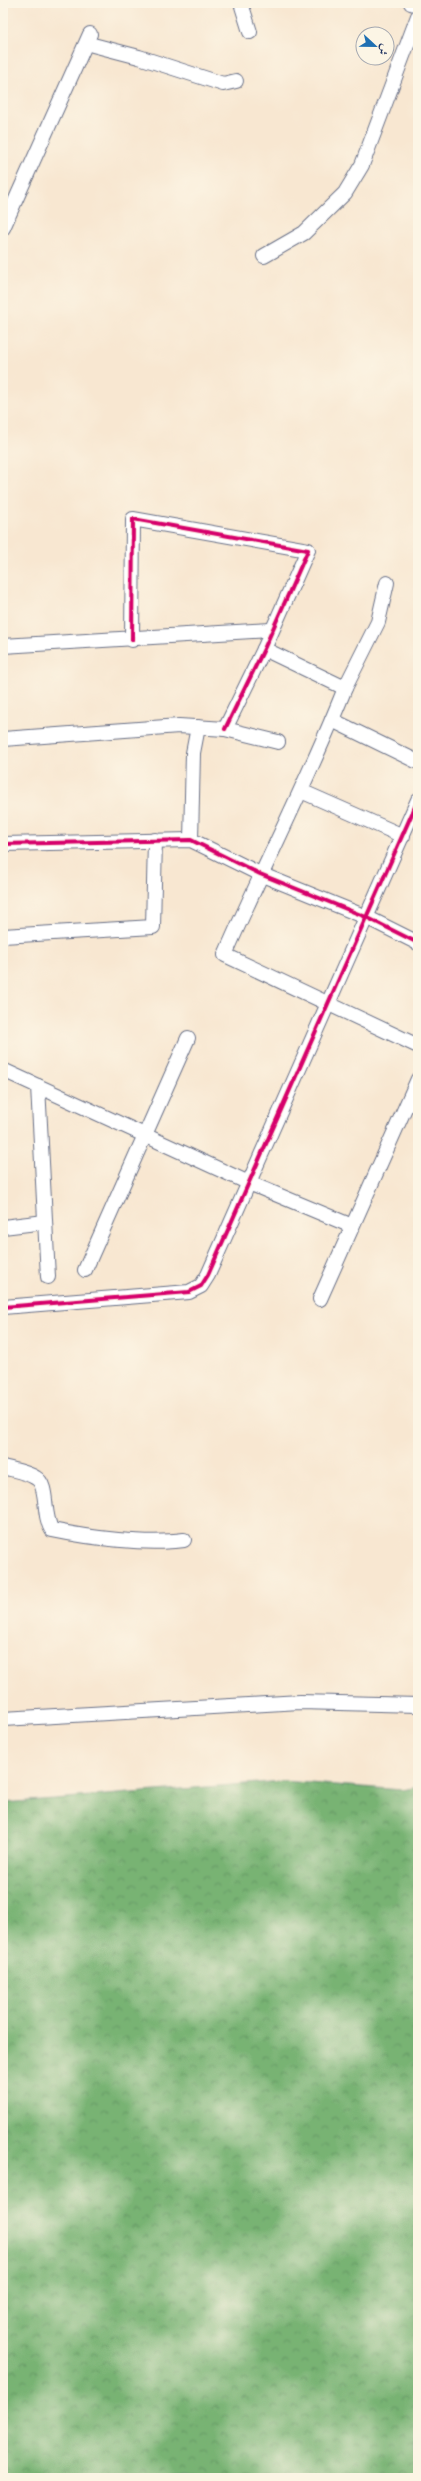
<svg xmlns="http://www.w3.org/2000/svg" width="421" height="2481" font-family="'Old Standard TT',Amiri,serif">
  <defs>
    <pattern id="forest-crowns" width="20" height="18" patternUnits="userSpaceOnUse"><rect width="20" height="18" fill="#78b373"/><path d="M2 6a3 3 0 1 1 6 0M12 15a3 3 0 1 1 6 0" fill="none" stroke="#629262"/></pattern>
  </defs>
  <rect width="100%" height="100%" fill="#fcf5e5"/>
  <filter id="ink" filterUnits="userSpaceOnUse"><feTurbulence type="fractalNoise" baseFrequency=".025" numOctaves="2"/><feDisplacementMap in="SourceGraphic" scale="8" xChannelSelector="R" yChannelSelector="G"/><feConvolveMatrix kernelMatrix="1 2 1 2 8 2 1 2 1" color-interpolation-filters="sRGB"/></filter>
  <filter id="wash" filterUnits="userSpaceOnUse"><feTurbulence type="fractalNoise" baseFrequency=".012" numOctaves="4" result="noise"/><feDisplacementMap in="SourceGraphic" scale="16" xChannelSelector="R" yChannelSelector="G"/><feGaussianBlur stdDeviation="0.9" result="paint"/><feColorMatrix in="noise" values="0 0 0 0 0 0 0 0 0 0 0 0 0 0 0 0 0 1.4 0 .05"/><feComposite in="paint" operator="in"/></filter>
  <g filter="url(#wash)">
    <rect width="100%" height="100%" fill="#f8e7d1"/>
    <path fill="url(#forest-crowns)" stroke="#4a7168" d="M 283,1781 L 402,1790 L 418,1787 L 418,2478 L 3,2478 L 3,1803 Z"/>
  </g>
  <g filter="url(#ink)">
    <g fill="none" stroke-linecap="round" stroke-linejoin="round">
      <g stroke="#686f86" stroke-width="16">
        <g id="minor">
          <path d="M 241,3 L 250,32"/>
          <path d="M 411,3 L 418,5"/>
          <path d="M 93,45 L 139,57 L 223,84 L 236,81"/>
          <path d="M 3,228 L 90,34"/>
          <path d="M 264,256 L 304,233 L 345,193 L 362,165 L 418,16"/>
          <path d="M 132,640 L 133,519 L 308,550 L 264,649 L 225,729"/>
          <path d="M 3,646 L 271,630"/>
          <path d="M 264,649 L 345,688 C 309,779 264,865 225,955 L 418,1046"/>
          <path d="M 345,688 L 378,622 L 387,583"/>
          <path d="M 332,720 L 418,762"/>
          <path d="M 3,739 L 179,726 L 225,729 L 278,742"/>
          <path d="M 301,791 L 403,836"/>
          <path d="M 191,840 L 193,753 L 198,727"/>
          <path d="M 3,844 L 191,840 L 260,874 L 366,917 L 418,943"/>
          <path d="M 3,936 L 153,927 L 155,840"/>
          <path d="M 3,1070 L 249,1183 L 352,1226"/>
          <path d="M 38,1086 L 48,1277"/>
          <path d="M 3,1227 L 45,1222"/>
          <path d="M 85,1270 L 188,1038"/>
          <path d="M 320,1299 L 418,1079"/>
          <path d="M 3,1307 L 189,1292 L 201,1286 L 208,1275 L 418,800"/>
          <path d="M 3,1467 C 13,1470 27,1472 36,1478 C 49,1485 42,1515 52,1530 C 90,1538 146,1545 184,1540"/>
          <path d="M 3,1719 L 300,1702 L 418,1705"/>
        </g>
      </g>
      <use href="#minor" stroke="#fff" stroke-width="14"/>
      <g stroke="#fcf5e5" stroke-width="6">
        <g id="cycleway">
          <path d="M 132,640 L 133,519 L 308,550 L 264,649 L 225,729"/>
          <path d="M 3,844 L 191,840 L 260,874 L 366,917 L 418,943"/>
          <path d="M 3,1307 L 189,1292 L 201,1286 L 208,1275 L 418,800"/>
        </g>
      </g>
      <use href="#cycleway" stroke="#d6006c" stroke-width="4"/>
    </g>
  </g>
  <rect width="421" height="2481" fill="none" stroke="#fcf5e5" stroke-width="16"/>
  <g transform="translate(375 46) rotate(112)"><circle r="19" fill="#fcf5e5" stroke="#a2a6af"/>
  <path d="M0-3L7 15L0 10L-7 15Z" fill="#1f6fb2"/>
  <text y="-6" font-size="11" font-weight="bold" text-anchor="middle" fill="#1b2f5e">ش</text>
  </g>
</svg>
